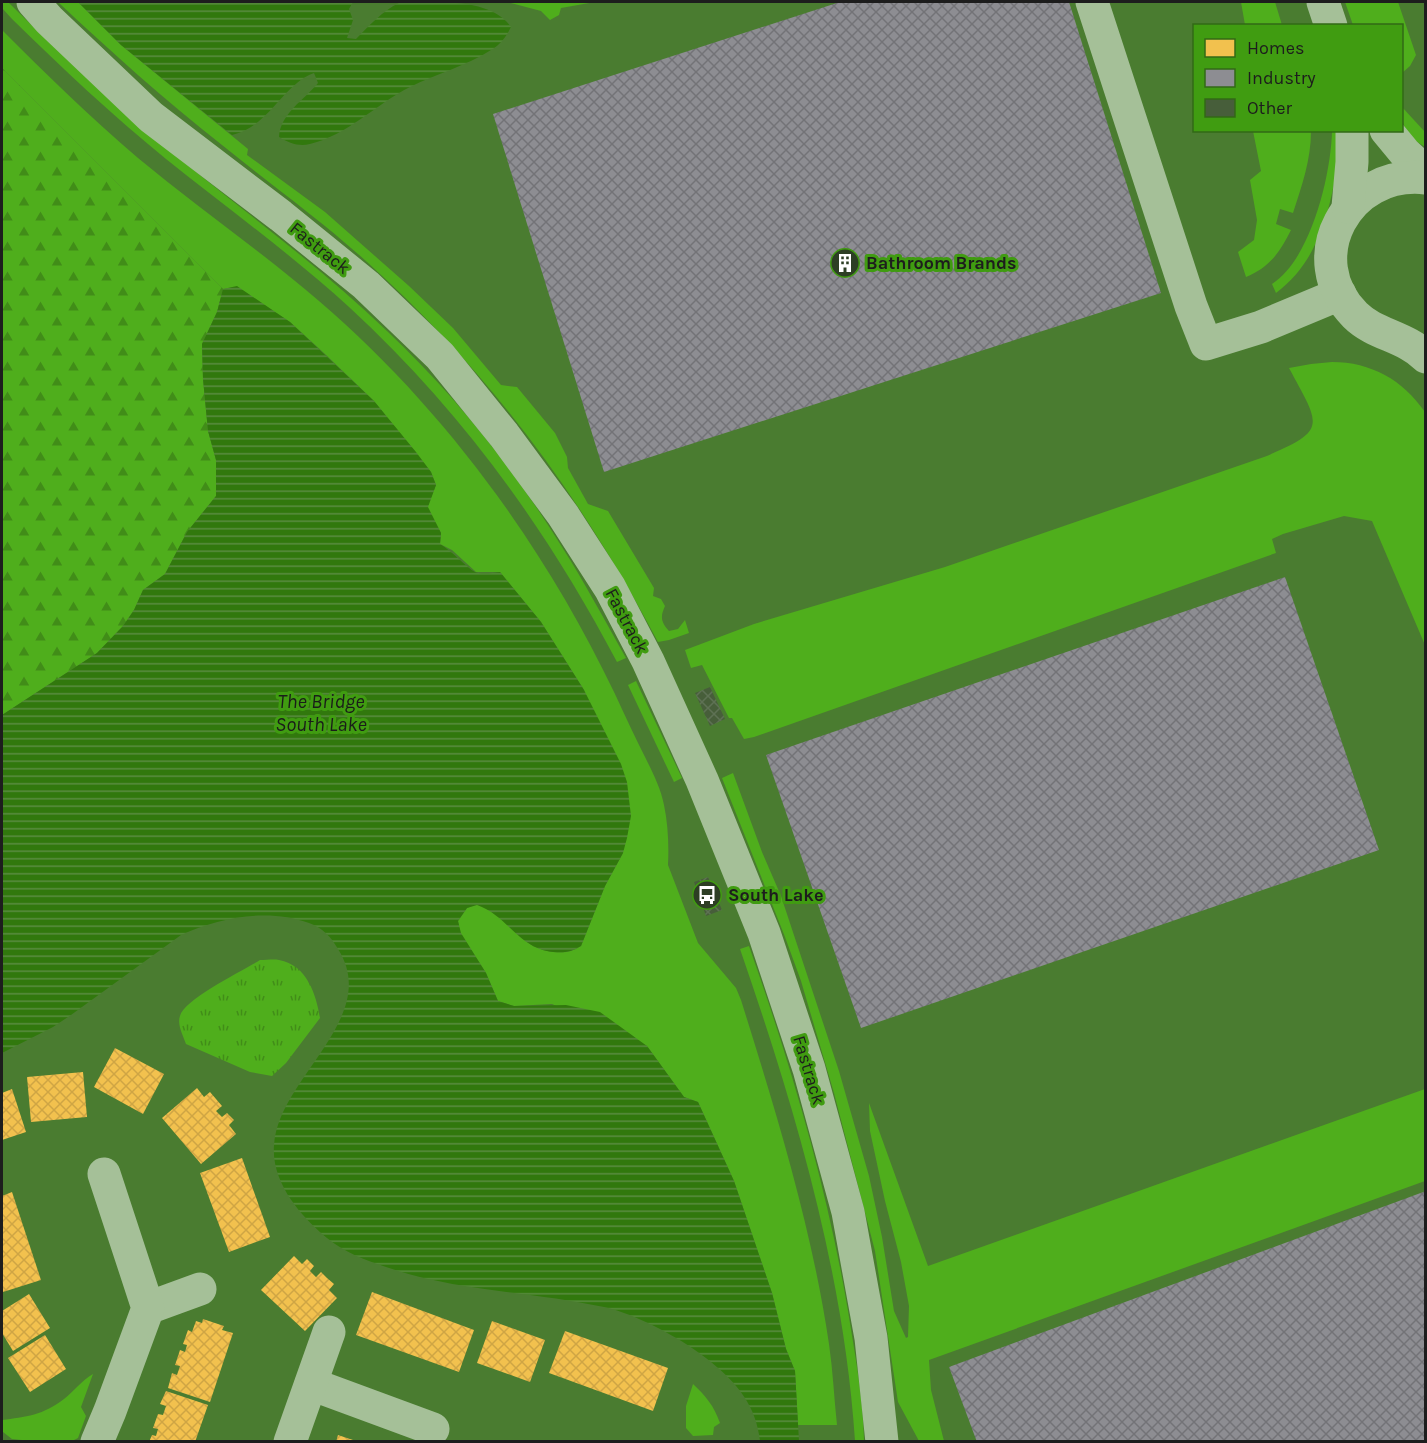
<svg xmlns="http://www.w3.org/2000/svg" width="1427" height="1443" font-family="Karla,sans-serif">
  <defs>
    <pattern id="forest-firs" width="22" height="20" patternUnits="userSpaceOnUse" patternTransform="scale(1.5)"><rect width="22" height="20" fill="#4fae1c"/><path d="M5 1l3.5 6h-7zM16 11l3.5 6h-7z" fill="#418d18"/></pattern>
    <pattern id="park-tufts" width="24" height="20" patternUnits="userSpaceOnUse" patternTransform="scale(1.5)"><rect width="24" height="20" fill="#4fae1c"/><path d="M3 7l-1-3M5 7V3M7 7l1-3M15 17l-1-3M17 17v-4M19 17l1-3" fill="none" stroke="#418d18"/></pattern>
    <pattern id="water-rules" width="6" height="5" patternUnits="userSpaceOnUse" patternTransform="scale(1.5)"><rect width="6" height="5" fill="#31780d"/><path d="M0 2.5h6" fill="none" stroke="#5a8c41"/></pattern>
    <pattern id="homes-cross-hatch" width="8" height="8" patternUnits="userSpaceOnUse" patternTransform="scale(1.5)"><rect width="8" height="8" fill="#f2c14e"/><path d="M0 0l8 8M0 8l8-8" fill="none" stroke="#cfa544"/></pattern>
    <pattern id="industry-cross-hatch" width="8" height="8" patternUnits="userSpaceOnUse" patternTransform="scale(1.5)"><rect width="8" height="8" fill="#8d8d92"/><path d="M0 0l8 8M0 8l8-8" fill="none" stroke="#737377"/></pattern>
    <pattern id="building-cross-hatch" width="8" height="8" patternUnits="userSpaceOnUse" patternTransform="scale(1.5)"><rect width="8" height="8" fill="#475e3a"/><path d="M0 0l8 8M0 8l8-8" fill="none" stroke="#5e7154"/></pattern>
  </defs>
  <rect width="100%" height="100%" fill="#4a7c30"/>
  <g fill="#4fae1c">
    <path d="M 2,2 L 8,2 C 52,45 97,89 145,130 C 225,198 311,258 387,331 C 454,394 514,469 562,547 C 585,583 605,621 626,658 L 617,662 C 546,528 461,410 349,307 C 291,254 227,208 166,159 C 112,115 62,68 12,19 L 2,8 Z"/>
    <path d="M 58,2 L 78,2 L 121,45 L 248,149 L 247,155 L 325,212 L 409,286 L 453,328 L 501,385 L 517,387 L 555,433 L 567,457 L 568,468 L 588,504 L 608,511 L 654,588 L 653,596 L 661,599 L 665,606 C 660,617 661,622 669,631 L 678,629 L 685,620 L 689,633 L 669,640 L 658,642 C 580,495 491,374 367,262 C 321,220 270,184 222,145 C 165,100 111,52 58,2 Z"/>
    <path d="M 507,2 L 595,2 L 561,8 L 559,15 L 550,20 L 541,11 Z"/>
    <path d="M 1241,2 L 1275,2 L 1282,25 L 1245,25 Z"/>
    <path d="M 1345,2 L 1398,2 L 1416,55 L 1410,66 L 1402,73 L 1402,26 L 1353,25 Z"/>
    <path d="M 2,30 C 46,74 91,118 138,158 C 197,207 261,251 319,301 C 444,408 545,547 615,694 C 625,716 635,737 646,759 C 653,773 661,789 664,805 C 668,824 669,845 668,865 L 698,943 L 736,988 L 741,1000 C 776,1112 812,1228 829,1344 C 833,1371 834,1398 837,1425 L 798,1425 L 795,1371 L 786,1349 L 772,1293 L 734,1181 L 698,1102 L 684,1097 L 647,1046 L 552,1004 L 514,1006 L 498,1001 L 486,973 L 460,933 L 458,921 L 467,908 L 477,904 C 509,915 517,948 554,952 C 565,953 572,952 581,946 L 605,886 L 623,853 L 584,690 L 541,622 L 500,572 L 476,572 L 452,550 L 440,544 L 441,533 L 427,507 L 436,485 L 431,472 L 374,401 L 325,354 L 290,322 L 237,287 L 223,289 L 2,68 Z"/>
    <path d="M 1402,107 L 1425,132 L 1425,147 C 1406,135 1402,130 1402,107 Z"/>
    <path d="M 1253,131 L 1311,131 C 1311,160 1302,185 1293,213 L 1280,209 L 1276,224 L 1291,230 C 1280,252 1270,267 1246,277 L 1238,252 L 1254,240 L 1257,220 L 1250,180 L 1261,171 Z"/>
    <path d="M 1332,131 L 1342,131 C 1334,189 1327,255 1276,293 L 1272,284 C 1311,259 1331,175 1332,131 Z"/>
    <path d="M 1332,362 C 1371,362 1403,380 1425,412 L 1425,645 L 1372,521 L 1344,516 L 1283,534 L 1272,539 L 1276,553 L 754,737 L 744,739 L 732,718 L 729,718 L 702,665 L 691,668 L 685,650 L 754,624 L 945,567 L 1264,457 C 1329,430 1320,426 1289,368 L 1311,364 Z"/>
    <path d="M 636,681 L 682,778 L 674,782 L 628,685 Z"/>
    <path d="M 733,773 L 762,852 L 781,896 L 839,1071 L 869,1176 L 882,1237 L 894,1311 L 906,1338 L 908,1337 L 909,1306 L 901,1262 L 885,1201 L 870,1131 L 869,1103 L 928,1266 L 1425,1089 L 1425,1181 L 929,1360 L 931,1390 L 944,1441 L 919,1441 L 898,1402 L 875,1251 L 834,1093 L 801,981 L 785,937 L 722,778 Z"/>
    <path d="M 749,946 C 791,1065 827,1187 848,1311 C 855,1354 863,1398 864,1441 L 855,1441 C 844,1273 795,1108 740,949 Z"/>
    <path d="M 93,1374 L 81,1407 L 86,1416 L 78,1438 L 72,1441 L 31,1441 L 12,1439 L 3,1432 L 2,1420 C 25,1417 44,1415 64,1399 C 74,1391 81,1381 93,1374 Z"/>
    <path d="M 693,1384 C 706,1396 714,1406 720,1423 L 714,1427 L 713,1435 L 693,1436 L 686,1428 L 686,1406 Z"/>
  </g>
  <path fill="url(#forest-firs)" d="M 2,68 L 223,289 L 217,312 L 202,344 L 203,379 L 208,431 L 216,460 L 216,496 L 187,532 L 165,574 L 143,590 L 134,610 L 123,626 L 97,653 L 2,715 Z"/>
  <path fill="url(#park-tufts)" d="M 260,960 C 267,960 274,959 279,960 C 307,965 316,994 320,1018 L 286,1063 L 272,1076 L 250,1072 L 186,1044 C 183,1035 177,1025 180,1016 C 184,999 244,970 260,960 Z"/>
  <g fill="url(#water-rules)">
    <path d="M 78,2 L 353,2 L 349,9 L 353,20 L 347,38 L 356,39 C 369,26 382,11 399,3 C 405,0 414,2 421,2 C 450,2 493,1 511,27 C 506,37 501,44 491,50 C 466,66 436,74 410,87 C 376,104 348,135 310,144 C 299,147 289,143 279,137 C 280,114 304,100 318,83 L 314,73 C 283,84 269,127 232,135 L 121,45 Z"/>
    <path d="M 237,286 L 290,322 L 374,401 L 416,452 L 431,472 L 436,485 L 428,507 L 441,533 L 440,544 C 452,551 466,567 475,572 C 482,575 493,573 500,572 L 541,622 L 584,690 L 621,764 L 627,782 L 631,816 L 627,838 L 623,853 L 605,886 L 581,946 C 571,952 564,953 553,952 C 519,949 507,915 477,905 L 467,908 L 458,921 L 461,933 L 486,973 L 498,1001 L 514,1006 L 566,1005 L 600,1012 L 647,1046 L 684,1097 L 698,1102 L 734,1181 L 772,1293 L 786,1349 L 795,1371 L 799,1441 L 760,1441 C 756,1406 738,1384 711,1362 C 686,1341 637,1314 604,1307 C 531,1291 458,1292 386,1267 C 365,1260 344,1252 327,1238 C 300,1216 271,1182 274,1145 C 278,1078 382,1018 338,949 C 331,937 323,928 309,923 C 268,908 220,917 181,935 L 71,1015 L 53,1027 L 2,1053 L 2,715 L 97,653 L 123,626 L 134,610 L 143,590 L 165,574 L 187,532 L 216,496 L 216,460 L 208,431 L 203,379 L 202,344 L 217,312 L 223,289 Z"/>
  </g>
  <g fill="url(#homes-cross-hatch)">
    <path d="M 115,1048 L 164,1074 L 143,1114 L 94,1087 Z"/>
    <path d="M 83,1072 L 87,1117 L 31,1122 L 27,1077 Z"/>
    <path d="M 197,1088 L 204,1097 L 210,1092 L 222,1106 L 216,1111 L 222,1117 L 227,1113 L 234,1120 L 229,1125 L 236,1134 L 201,1164 L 162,1118 Z"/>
    <path d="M 12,1089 L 26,1132 L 2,1140 L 2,1093 Z"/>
    <path d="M 242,1158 L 270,1237 L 229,1252 L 200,1173 Z"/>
    <path d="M 12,1192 L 41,1280 L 3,1292 L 2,1286 L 2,1196 Z"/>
    <path d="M 294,1256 L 302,1264 L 307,1259 L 314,1266 L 310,1271 L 316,1277 L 321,1272 L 327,1278 L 334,1284 L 329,1290 L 337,1298 L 305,1331 L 261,1290 Z"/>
    <path d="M 372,1292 L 474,1330 L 459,1372 L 356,1335 Z"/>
    <path d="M 29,1294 L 50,1328 L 13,1351 L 2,1333 L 2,1311 Z"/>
    <path d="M 203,1319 L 224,1326 L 222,1330 L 233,1333 L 210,1402 L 168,1388 L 172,1373 L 177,1375 L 180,1366 L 175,1365 L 180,1350 L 185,1352 L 187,1345 L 183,1344 L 188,1330 L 192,1332 L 196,1321 L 202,1323 Z"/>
    <path d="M 492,1321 L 545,1340 L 530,1382 L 477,1363 Z"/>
    <path d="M 565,1331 L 668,1368 L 653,1411 L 549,1373 Z"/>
    <path d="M 45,1335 L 66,1369 L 30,1392 L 8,1358 Z"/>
    <path d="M 166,1391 L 208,1405 L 195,1442 L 149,1442 L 152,1435 L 156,1436 L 158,1429 L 153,1428 L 158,1414 L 163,1415 L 166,1406 L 160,1404 Z"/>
    <path d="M 338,1435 L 356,1441 L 355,1442 L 336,1442 Z"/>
  </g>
  <g fill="url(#industry-cross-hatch)">
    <path d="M 840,2 L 1069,2 L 1161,293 L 604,472 L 493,114 Z"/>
    <path d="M 1285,577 L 1379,850 L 861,1028 L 766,755 Z"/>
    <path d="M 1426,1191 L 1426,1442 L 977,1442 L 949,1367 Z"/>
  </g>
  <g fill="url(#building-cross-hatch)">
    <path d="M 710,687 L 725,719 L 710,726 L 695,693 Z"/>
    <path d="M 708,877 L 722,910 L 706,916 L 694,882 Z"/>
  </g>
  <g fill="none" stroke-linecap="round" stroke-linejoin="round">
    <g stroke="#a5c098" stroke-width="33">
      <path d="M 33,2 L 49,20 L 151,117 L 281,216 L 366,285 L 440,356 L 504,435 L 563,515 L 610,588 L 648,661 L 702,780 L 764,933 L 809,1069 L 848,1212 L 871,1338 L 882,1442"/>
      <path d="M 1092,2 L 1191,306 L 1206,344 L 1261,327 L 1340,294"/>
      <path d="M 1323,2 L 1331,26"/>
      <path d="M 1386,130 L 1405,153 L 1426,172"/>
      <path d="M 1426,178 C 1347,169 1299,259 1355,315 C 1375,335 1405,336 1426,357"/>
      <path d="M 1348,207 L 1352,162 L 1352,130"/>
      <path d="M 148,1308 L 200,1289"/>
      <path d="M 311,1384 L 433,1429"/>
      <path d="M 97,1442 L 110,1411 L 148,1308 L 104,1174"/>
      <path d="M 290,1442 L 329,1332"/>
    </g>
  </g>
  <defs>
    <g id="building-disc" transform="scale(1.5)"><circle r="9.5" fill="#2d3e24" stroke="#409c11"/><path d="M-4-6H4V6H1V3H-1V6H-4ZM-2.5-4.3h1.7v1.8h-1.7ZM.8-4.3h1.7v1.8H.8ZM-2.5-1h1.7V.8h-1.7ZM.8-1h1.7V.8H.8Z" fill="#fff"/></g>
    <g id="bus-disc" transform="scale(1.5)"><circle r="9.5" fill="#2d3e24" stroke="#409c11"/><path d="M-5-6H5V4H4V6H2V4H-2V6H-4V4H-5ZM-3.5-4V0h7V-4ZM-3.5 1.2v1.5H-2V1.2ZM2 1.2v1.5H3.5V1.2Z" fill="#fff"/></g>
  </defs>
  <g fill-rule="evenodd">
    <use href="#building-disc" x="845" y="263"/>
    <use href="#bus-disc" x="707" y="895"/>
  </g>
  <g text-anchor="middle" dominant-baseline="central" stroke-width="6" stroke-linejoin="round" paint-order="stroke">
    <g font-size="18" fill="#1d1d1d" stroke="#409c11">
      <text transform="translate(320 248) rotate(39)">Fastrack</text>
      <text transform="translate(627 621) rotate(62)">Fastrack</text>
      <text transform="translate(809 1070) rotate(73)">Fastrack</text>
    </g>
    <g font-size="18" font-weight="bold" fill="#1d1d1d" stroke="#409c11" text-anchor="start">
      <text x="866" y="263">Bathroom Brands</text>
      <text x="728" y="895">South Lake</text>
    </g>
    <g font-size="20" font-style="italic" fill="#1a1d19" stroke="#409c11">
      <text x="321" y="701">The Bridge<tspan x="321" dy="23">South Lake</tspan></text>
    </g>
  </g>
  <rect width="1427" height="1443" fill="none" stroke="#1d1d1d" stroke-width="6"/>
  <rect x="1193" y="24" width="210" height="108" fill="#409c11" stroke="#326916" stroke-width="1.5"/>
  <rect x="1205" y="39" width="30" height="18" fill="#f2c14e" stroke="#326916" stroke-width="1.5"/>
  <text x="1247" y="54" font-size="18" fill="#1d1d1d">Homes</text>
  <rect x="1205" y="69" width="30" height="18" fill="#8d8d92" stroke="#326916" stroke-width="1.5"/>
  <text x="1247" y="84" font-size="18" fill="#1d1d1d">Industry</text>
  <rect x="1205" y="99" width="30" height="18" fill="#475e3a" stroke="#326916" stroke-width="1.5"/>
  <text x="1247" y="114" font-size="18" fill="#1d1d1d">Other</text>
</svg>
